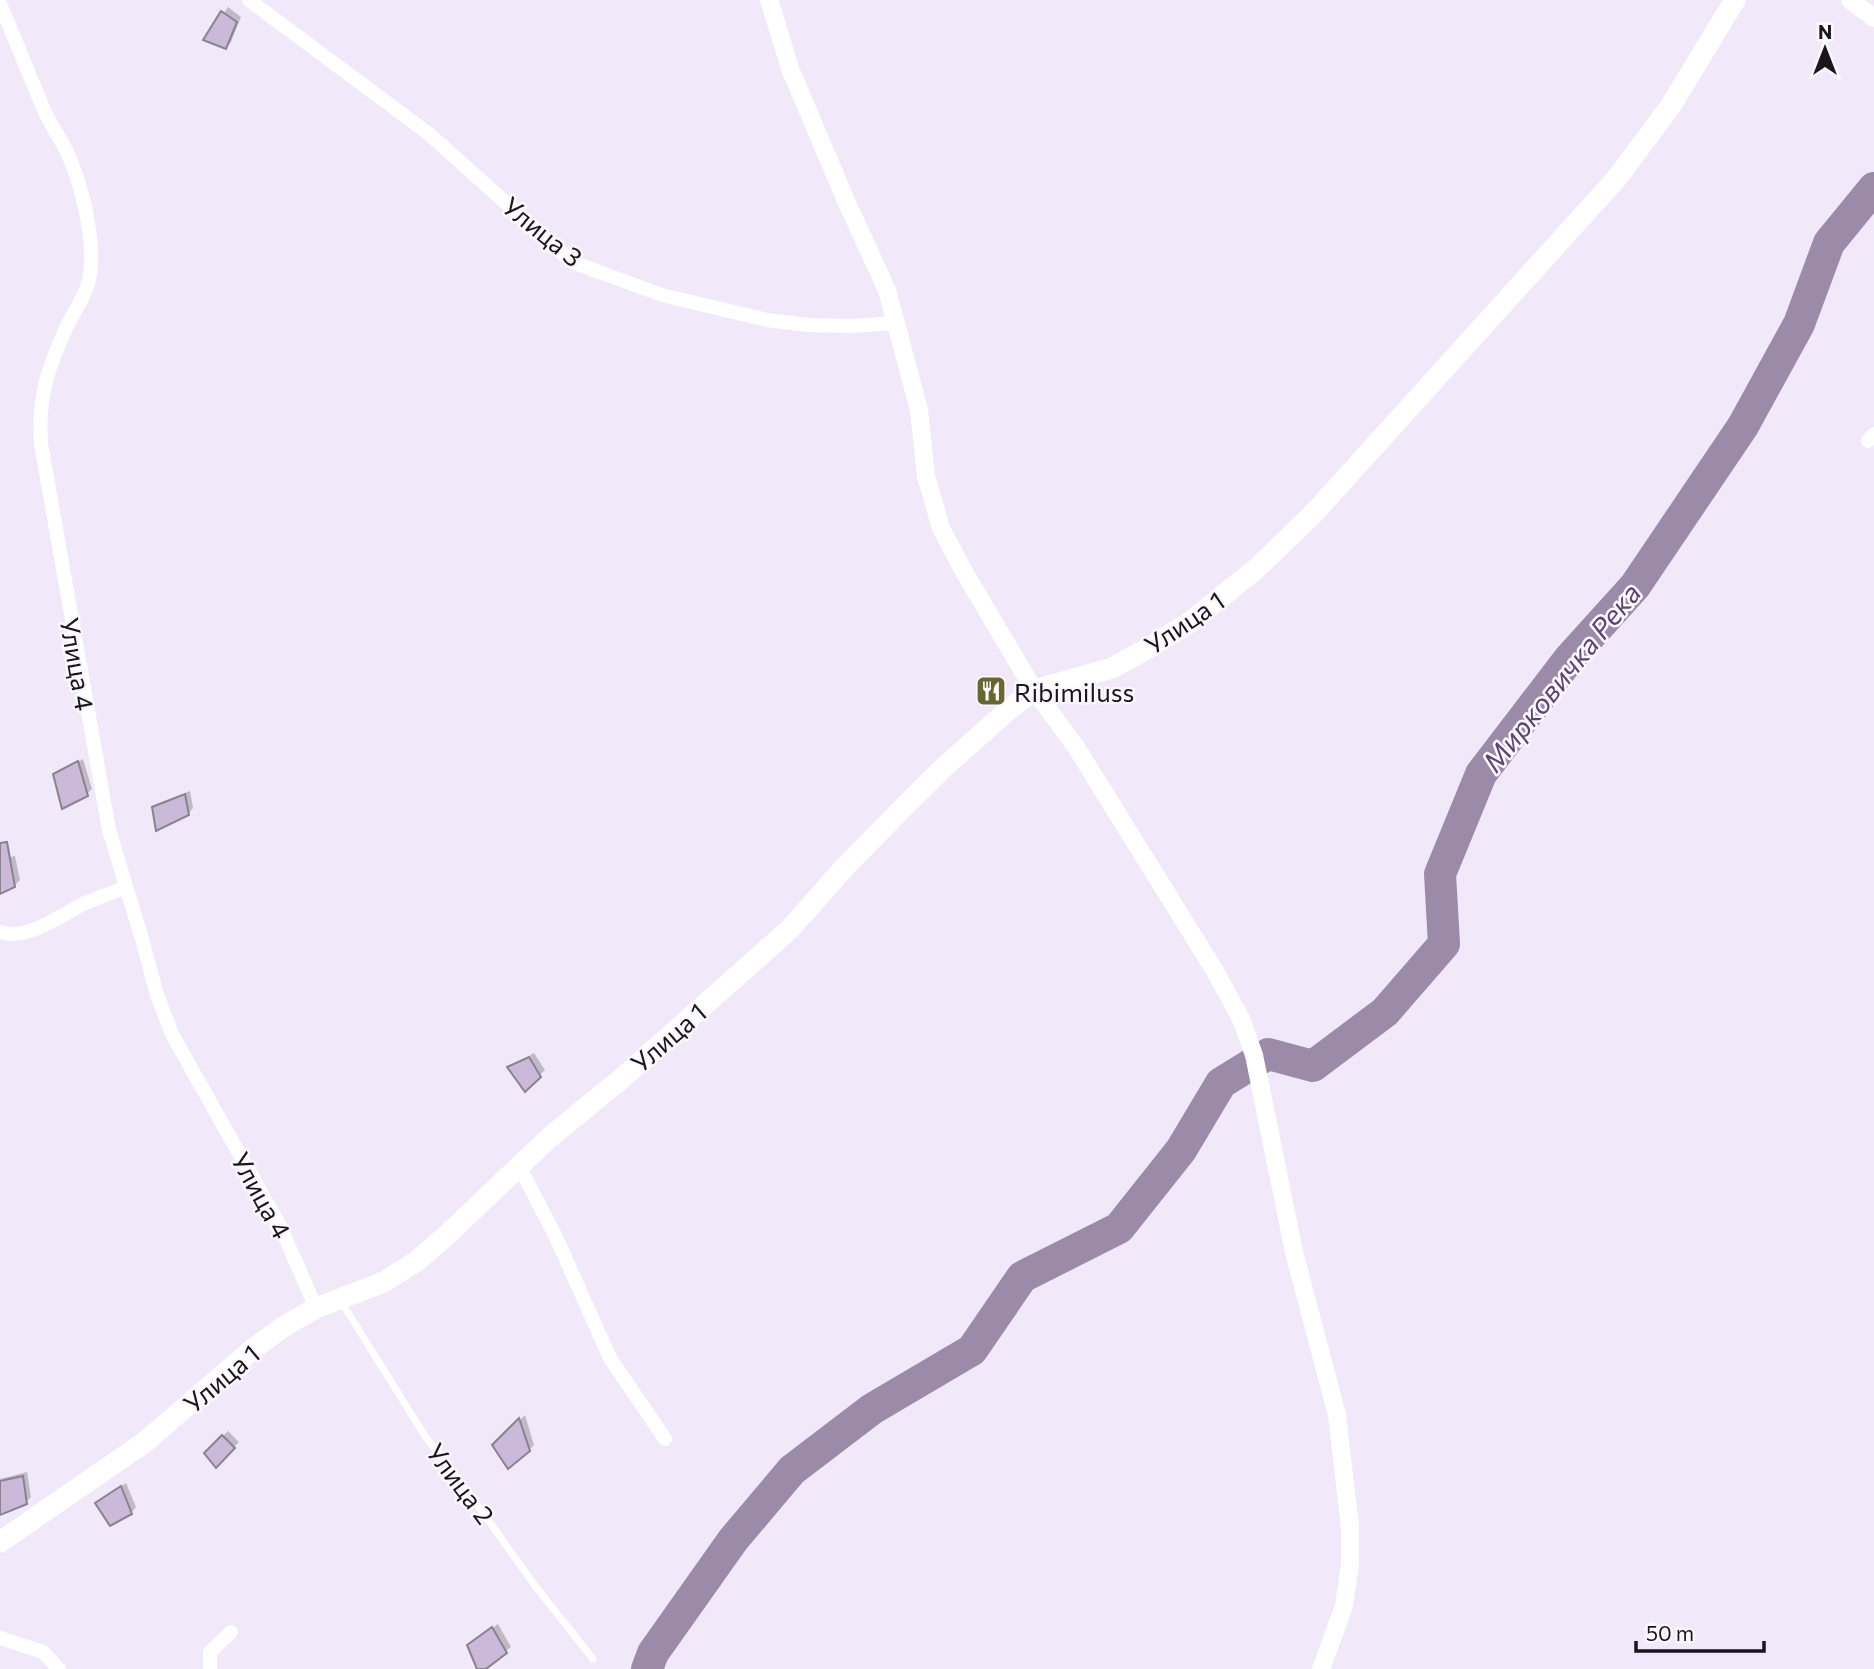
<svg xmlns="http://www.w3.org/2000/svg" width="1874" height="1669" font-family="Commissioner,sans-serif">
  <rect width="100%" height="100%" fill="#f1e9f9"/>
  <g fill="#0003">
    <path d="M 228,7 L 241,17 L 231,42 L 226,47 L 206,40 Z"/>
    <path d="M 83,759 L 92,789 L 87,794 L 55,774 Z"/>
    <path d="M 190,791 L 193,808 L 188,814 L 154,808 L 159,803 Z"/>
    <path d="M 15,856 L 20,880 L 14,886 L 0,892 L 0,859 Z"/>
    <path d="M 534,1053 L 545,1070 L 525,1090 L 509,1068 Z"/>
    <path d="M 525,1415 L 534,1445 L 529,1450 L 495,1445 Z"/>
    <path d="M 228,1431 L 239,1442 L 216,1465 L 206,1453 Z"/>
    <path d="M 27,1472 L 31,1497 L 26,1502 L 0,1513 L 0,1479 Z"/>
    <path d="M 126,1483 L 136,1507 L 131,1513 L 102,1499 Z"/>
    <path d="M 498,1624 L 511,1647 L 483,1669 L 479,1669 L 474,1641 Z"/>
  </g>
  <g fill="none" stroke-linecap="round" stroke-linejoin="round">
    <path stroke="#9b8ba8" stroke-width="32" d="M 647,1669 L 653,1653 L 733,1540 L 792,1470 L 872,1409 L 972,1350 L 1022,1277 L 1119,1228 L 1181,1150 L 1221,1083 L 1268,1054 L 1313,1066 L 1385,1012 L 1444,944 L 1440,874 L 1481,774 L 1569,659 L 1635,586 L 1743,426 L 1799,324 L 1829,243 L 1874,188"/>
  </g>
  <g fill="#cab9d8" stroke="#8a8290" stroke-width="2">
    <path d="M 221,11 L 237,22 L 226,49 L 203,40 Z"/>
    <path d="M 78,761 L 88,796 L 62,809 L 53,774 Z"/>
    <path d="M 185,794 L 189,815 L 156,831 L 152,807 Z"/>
    <path d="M 7,842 L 15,887 L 0,894 L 0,843 Z"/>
    <path d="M 529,1057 L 541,1077 L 525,1092 L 507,1067 Z"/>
    <path d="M 519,1418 L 530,1451 L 508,1469 L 492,1445 Z"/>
    <path d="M 222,1435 L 235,1448 L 216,1468 L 204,1453 Z"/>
    <path d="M 23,1476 L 27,1504 L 0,1515 L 0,1481 Z"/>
    <path d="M 121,1486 L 132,1514 L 110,1526 L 95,1503 Z"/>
    <path d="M 492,1627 L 507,1653 L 486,1669 L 477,1669 L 467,1645 Z"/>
  </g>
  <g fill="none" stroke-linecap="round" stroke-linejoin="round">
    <path stroke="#fff" stroke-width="7" d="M 342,1303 L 425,1436 L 471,1496 L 536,1587 L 593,1659"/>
    <g stroke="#fff" stroke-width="14">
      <path d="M 249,0 L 429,134 L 572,262 L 662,295 L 767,320 L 808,325 L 851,326 L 896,323"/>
      <path d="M 0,4 C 16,40 29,76 45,112 C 52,128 64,143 70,159 C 84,193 97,248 88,284 C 84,298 73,313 67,326 C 47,370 38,396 41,444 L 109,830 L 142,939 L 157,995 L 173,1036 L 281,1228 L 316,1308"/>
      <path d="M 1868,441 L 1874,434"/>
      <path d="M 0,932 C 28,941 59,916 83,904 C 97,898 111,893 125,888"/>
      <path d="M 519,1166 L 556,1237 L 610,1358 L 665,1439"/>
      <path d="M 0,1638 L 43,1652 L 59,1669"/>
      <path d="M 210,1669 L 210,1652 L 231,1632"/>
    </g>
    <g stroke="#fff" stroke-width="18">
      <path d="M 769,0 L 791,71 L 847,203 L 887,290 L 919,410 L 926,476 L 941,528 L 963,570 L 1034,690 L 1076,747 L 1215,971 L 1241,1019 L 1254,1055 L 1294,1252 L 1337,1415 L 1350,1527 L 1350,1563 L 1344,1606 L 1321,1669"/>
      <path d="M 1850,0 L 1874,18"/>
    </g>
    <path stroke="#fff" stroke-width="21" d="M 0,1542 L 145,1442 L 253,1349 L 283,1327 L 316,1308 L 384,1282 L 417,1261 L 448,1234 L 550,1137 L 620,1080 L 790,929 L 844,868 L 893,818 L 942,769 L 1006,712 L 1034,690 L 1112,668 L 1145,650 L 1189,623 L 1256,569 L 1314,513 L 1617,178 L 1670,107 L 1735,0"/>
  </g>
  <defs>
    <g id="restaurant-square" transform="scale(1.575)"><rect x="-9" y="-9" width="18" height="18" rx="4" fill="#696632" stroke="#fcf8ff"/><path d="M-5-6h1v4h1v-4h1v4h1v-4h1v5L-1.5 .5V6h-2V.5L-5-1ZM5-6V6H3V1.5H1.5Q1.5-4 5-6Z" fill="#fff"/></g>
  </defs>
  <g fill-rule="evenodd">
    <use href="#restaurant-square" x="991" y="691"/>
  </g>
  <g text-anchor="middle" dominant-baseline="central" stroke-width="5" stroke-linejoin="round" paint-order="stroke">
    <g font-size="26" fill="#18151b" stroke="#fcf8ff">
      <text transform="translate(543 231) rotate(39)">Улица 3</text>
      <text transform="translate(1184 622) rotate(-34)">Улица 1</text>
      <text transform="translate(78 664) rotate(80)">Улица 4</text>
      <text transform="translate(668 1037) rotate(-41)">Улица 1</text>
      <text transform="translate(262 1195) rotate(61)">Улица 4</text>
      <text transform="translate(221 1378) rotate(-40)">Улица 1</text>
      <text transform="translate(461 1483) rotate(53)">Улица 2</text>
    </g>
    <g font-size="26" fill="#18151b" stroke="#fcf8ff" text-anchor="start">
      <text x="1014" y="691">Ribimiluss</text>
    </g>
    <g font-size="28" font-style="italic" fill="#5d4470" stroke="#fcf8ff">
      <text transform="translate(1561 677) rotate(-51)">Мирковичка Река</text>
    </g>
  </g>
  <g transform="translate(1825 49)" stroke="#fcf8ff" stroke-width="5" paint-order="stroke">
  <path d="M0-5L12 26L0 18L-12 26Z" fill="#18151b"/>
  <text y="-10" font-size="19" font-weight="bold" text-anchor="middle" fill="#18151b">N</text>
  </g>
  <path d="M1636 1641v10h128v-10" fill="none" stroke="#18151b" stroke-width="3.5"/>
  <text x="1646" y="1641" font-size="21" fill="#18151b" stroke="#fcf8ff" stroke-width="5" paint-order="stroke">50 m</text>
</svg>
